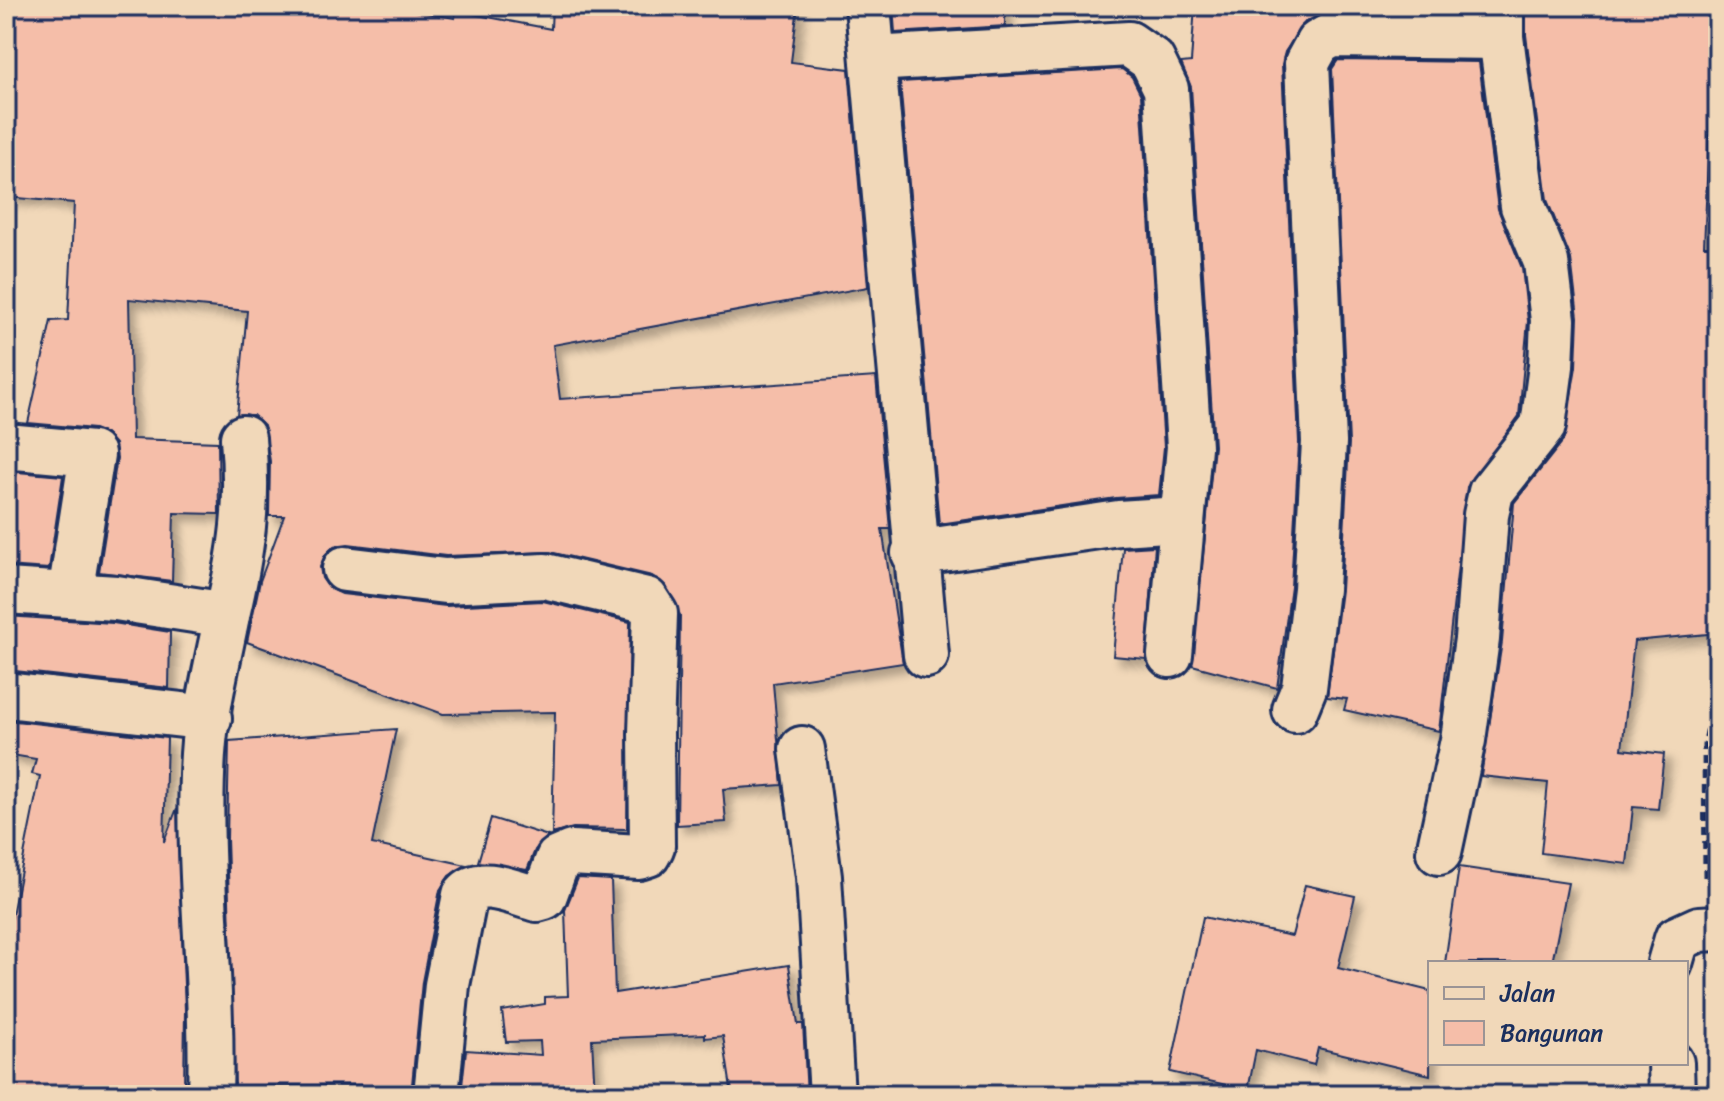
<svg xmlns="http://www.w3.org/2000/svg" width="1724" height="1101" font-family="Sriracha,sans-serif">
  <defs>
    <filter id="shadow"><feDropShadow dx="7" dy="7" stdDeviation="4" flood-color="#0004"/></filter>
  </defs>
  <rect width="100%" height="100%" fill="#f1d8b9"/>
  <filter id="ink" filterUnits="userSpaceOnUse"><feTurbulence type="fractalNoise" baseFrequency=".0125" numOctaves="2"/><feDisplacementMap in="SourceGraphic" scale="16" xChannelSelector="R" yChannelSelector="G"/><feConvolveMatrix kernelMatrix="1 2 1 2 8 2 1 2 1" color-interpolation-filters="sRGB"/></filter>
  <g filter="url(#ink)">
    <g fill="#f5bea9" stroke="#1b2f5e" stroke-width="2" filter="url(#shadow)">
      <path d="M 6,6 L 386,6 L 455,18 L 456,11 L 551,29 L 552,6 L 798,6 L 791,62 L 849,69 L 868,287 L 553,345 L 560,399 L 876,377 L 890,529 L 882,529 L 903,663 L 773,683 L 782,785 L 723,789 L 726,822 L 677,825 L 680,615 L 666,586 L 652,576 L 550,552 L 446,556 L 348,544 L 334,546 L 325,555 L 320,567 L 322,578 L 329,588 L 342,594 L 446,606 L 543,601 L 630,622 L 627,829 L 573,828 L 552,834 L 555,712 L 443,714 L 247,642 L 260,581 L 284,516 L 269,516 L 270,461 L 264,425 L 253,415 L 237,415 L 247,311 L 129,299 L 132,439 L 218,442 L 219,514 L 174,513 L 172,581 L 99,572 L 117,458 L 115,444 L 106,434 L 94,429 L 28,423 L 51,321 L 68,320 L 74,203 L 6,197 Z"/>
      <path d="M 893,6 L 1005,6 L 1005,26 L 895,33 Z"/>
      <path d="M 1195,6 L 1476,6 L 1476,12 L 1332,10 L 1305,22 L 1285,52 L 1282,64 L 1299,442 L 1291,587 L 1277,688 L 1192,665 L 1214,446 L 1191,87 L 1181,63 L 1191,62 Z"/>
      <path d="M 1526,6 L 1715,6 L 1704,246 L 1718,246 L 1718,633 L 1634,641 L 1622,749 L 1664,754 L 1658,809 L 1633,807 L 1627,864 L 1541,853 L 1548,783 L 1481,776 L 1502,642 L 1514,503 L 1563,441 L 1576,367 L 1578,317 L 1571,259 L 1547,200 L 1526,35 Z"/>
      <path d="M 1338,60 L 1479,62 L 1498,209 L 1522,268 L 1528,321 L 1519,416 L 1467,487 L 1439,731 L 1344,710 L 1347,699 L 1327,697 L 1341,590 L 1349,443 L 1332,69 Z"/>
      <path d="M 1122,69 L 1132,77 L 1141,95 L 1164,447 L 1159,495 L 1116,498 L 939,524 L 900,82 Z"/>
      <path d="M 17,472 L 63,476 L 49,569 L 6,566 L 6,521 Z"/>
      <path d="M 1155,546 L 1146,659 L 1113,656 L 1123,548 Z"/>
      <path d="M 6,616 L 113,623 L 170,632 L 169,688 L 6,670 Z"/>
      <path d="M 6,720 L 167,738 L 164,842 L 177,808 L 185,1010 L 184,1090 L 6,1095 L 6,925 L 10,925 L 40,776 L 32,774 L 36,759 L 6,754 Z"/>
      <path d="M 396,729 L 372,844 L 466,865 L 449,876 L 440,890 L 422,982 L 411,1095 L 362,1093 L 362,1085 L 235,1086 L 227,839 L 229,741 Z"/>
      <path d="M 491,818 L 548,836 L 535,850 L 527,870 L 478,862 Z"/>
      <path d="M 1459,867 L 1568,883 L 1552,963 L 1445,963 Z"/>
      <path d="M 578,878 L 611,880 L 615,993 L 789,965 L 798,1024 L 803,1024 L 807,1095 L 732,1095 L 723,1036 L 705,1038 L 705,1034 L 592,1039 L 595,1095 L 461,1095 L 466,1050 L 541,1055 L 540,1041 L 506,1042 L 502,1011 L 545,1004 L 545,997 L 568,996 L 565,910 Z"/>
      <path d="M 1305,885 L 1355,896 L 1338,968 L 1430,991 L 1430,1075 L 1318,1048 L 1314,1065 L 1256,1050 L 1248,1090 L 1170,1072 L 1203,917 L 1292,936 Z"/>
    </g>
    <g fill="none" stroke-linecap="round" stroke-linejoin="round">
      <g stroke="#1b2f5e" stroke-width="50">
        <g id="minor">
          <path d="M 868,6 L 926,655"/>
          <path d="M 873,59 L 1129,44 L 1152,60 L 1166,89 L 1189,447 L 1170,655"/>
          <path d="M 6,446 L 92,454 L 70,595"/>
          <path d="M 914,553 L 1119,523 L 1182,519"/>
          <path d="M 345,569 L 445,581 L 545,576 L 646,600 L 655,614 L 651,733 L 652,846 L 648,854 L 639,857 L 572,853 L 558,859 L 544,897 L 537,899 C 516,894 480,876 465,895 L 447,985 L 436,1095"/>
          <path d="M 6,591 L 116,598 L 227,615 C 242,551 249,505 243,438"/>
          <path d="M 6,695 L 209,718"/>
          <path d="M 1295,710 L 1304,688 L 1316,589 L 1324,442 L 1307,63 L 1318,43 L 1332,35 L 1501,37"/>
          <path d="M 802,749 L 819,877 L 832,1095"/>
          <path d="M 1439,852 L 1463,740 L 1477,639 L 1486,515 L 1491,492 L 1543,426 L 1551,366 L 1553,320 L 1546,262 L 1523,206 L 1501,37 L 1501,6"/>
          <path d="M 1670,963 L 1677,939 L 1699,929 L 1718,928"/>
          <path d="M 1671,1063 L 1672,1095"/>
          <path d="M 210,1095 C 214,981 196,868 203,754 C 206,707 218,661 227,615"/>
        </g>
      </g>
      <path stroke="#1b2f5e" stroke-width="5" stroke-dasharray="8 6" stroke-linecap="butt" d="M 1705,877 L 1704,745 L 1718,683"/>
      <use href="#minor" stroke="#f1d8b9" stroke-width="44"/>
    </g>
  </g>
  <rect width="1724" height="1101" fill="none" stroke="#f1d8b9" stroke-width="32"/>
  <rect x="16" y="16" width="1692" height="1069" fill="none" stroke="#1b2f5e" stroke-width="3" filter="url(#ink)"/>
  <rect x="1428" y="961" width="260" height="104" fill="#f1d8b9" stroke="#9b9495" stroke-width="2"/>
  <rect x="1444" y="987" width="40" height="12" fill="#f1d8b9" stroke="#9b9495" stroke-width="2"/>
  <text x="1500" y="1001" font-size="24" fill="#1b2f5e">Jalan</text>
  <rect x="1444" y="1021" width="40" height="24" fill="#f5bea9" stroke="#9b9495" stroke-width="2"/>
  <text x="1500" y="1041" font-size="24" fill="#1b2f5e">Bangunan</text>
</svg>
